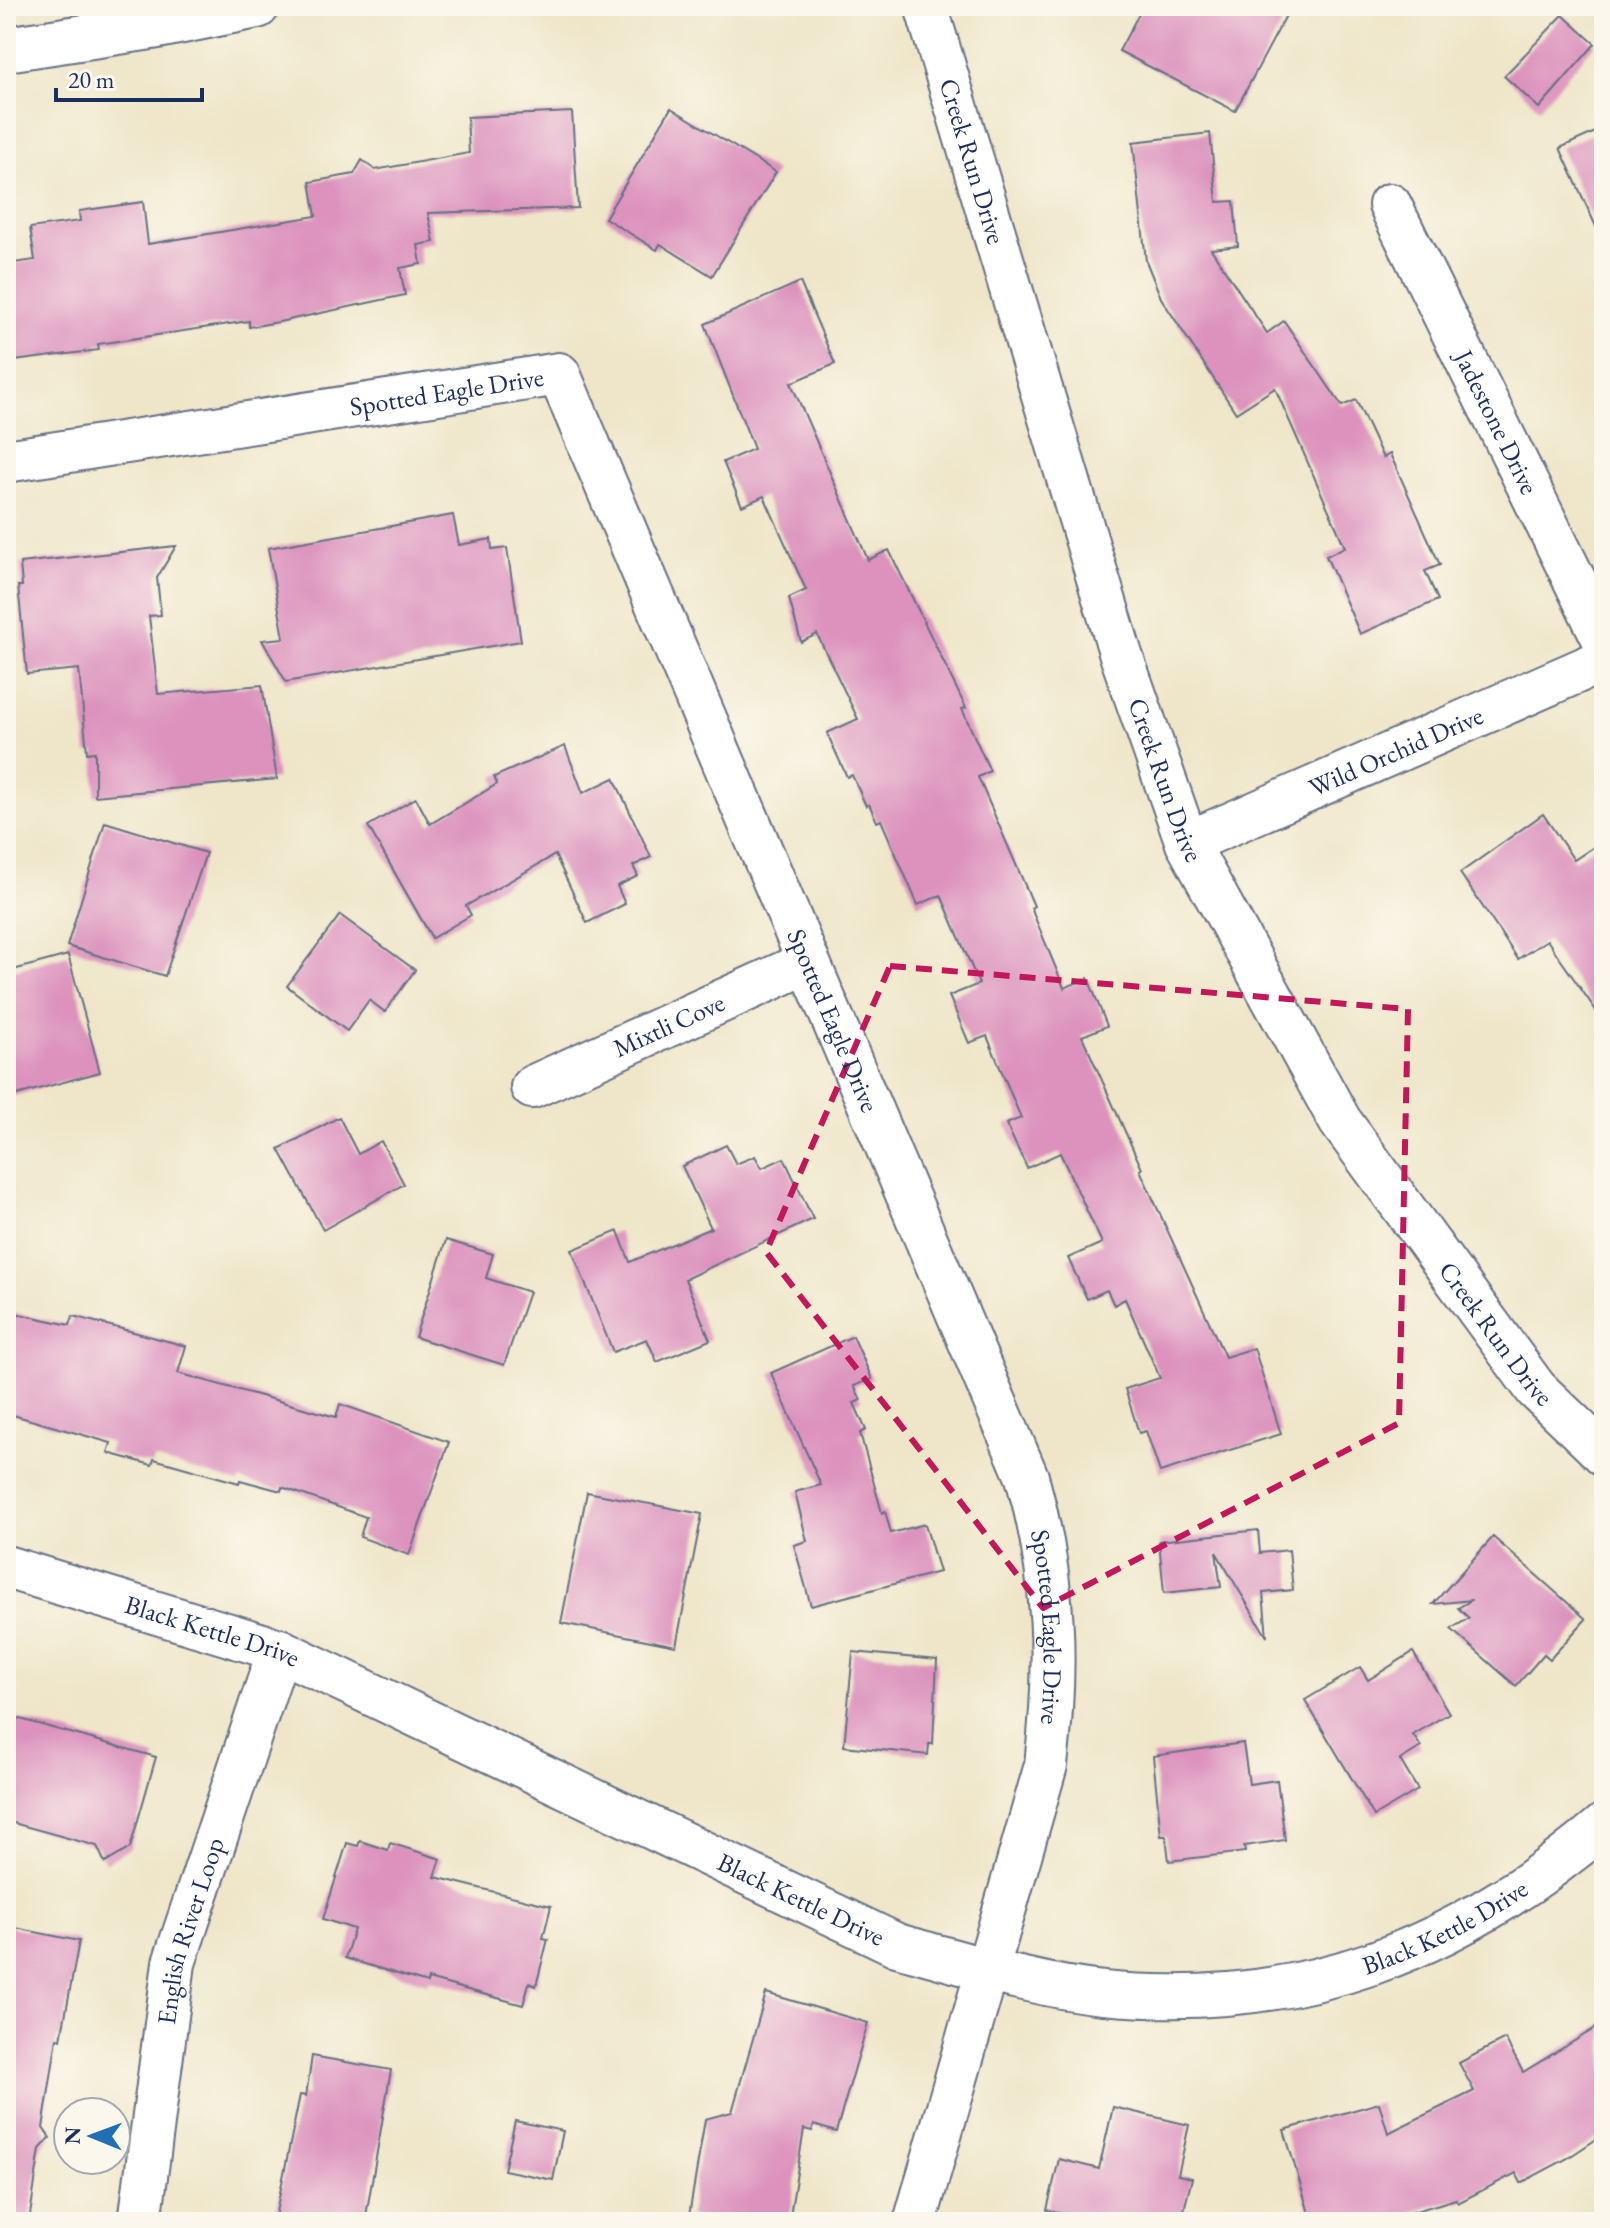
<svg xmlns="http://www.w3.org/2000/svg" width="1610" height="2228" font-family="'EB Garamond',serif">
  <rect width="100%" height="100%" fill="#fbf7ec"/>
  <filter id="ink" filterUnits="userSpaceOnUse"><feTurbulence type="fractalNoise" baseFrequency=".0125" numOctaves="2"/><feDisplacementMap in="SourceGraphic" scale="16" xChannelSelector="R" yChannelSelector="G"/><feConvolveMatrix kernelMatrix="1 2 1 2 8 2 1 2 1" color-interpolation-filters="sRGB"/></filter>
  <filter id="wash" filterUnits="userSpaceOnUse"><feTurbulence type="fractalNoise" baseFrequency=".006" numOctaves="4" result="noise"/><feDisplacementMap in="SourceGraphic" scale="32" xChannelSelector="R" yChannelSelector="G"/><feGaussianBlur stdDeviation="1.8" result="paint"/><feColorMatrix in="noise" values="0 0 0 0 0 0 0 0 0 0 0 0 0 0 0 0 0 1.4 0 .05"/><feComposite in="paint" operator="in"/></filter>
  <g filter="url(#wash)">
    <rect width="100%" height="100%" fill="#efe6c9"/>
    <g id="blocks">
      <g fill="#dc92bd">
        <path d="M 1143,6 L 1291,6 L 1235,111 L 1119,51 Z"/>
        <path d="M 1563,15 L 1595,44 L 1539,108 L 1504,76 Z"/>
        <path d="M 671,108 L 776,172 L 712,276 L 660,244 L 657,250 L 605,218 Z"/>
        <path d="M 572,112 L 578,208 L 428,213 L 434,242 L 418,245 L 421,264 L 400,268 L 405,295 L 279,322 L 249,327 L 249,321 L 98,344 L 99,350 L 6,362 L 6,264 L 35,260 L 30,228 L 80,221 L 79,211 L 143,202 L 148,244 L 316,216 L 310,182 L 354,174 L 362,160 L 375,170 L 469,153 L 467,117 Z"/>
        <path d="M 1604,128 L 1604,244 L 1560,148 Z"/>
        <path d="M 1210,133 L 1217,202 L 1234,201 L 1238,246 L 1211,249 L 1267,333 L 1284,321 L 1342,406 L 1356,400 L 1383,458 L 1390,454 L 1440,565 L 1425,571 L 1438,600 L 1360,634 L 1326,556 L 1345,547 L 1275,388 L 1236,413 L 1161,298 L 1146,261 L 1133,142 Z"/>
        <path d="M 800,282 L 835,364 L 791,383 L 868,560 L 889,550 L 966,708 L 962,709 L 990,771 L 978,777 L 1034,906 L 1031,908 L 1064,988 L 1088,978 L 1107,1026 L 1082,1036 L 1142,1169 L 1140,1170 L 1225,1357 L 1254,1348 L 1281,1434 L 1160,1472 L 1146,1431 L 1139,1433 L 1125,1389 L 1160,1378 L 1125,1299 L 1114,1305 L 1107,1290 L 1087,1299 L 1068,1258 L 1102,1243 L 1060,1153 L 1027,1168 L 1006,1124 L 1021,1118 L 987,1036 L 969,1043 L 949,996 L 979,984 L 941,895 L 918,905 L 881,820 L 877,822 L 869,804 L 866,806 L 852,775 L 847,777 L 827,733 L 858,719 L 817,634 L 801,642 L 789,598 L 806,590 L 764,496 L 742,506 L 723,462 L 754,449 L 705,324 Z"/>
        <path d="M 453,515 L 459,545 L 491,539 L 492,550 L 507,548 L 521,641 L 286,682 L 262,640 L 284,638 L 268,548 Z"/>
        <path d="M 176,546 L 157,578 L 161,615 L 149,616 L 158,694 L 262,685 L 277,779 L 95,796 L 95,752 L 87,753 L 79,669 L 27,674 L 18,586 L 22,586 L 20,563 Z"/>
        <path d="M 565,746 L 583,793 L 614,778 L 651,857 L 633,866 L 638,876 L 617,886 L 625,904 L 587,923 L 555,855 L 466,906 L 471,915 L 432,938 L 368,826 L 416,798 L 430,824 L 497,784 L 494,777 Z"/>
        <path d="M 1543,814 L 1574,860 L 1604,840 L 1604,1022 L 1547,940 L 1518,959 L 1460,873 Z"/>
        <path d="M 105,822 L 206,853 L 165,976 L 67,946 Z"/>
        <path d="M 340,915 L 415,970 L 385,1012 L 369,1000 L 347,1031 L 287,986 Z"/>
        <path d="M 68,955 L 100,1072 L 6,1098 L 6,972 Z"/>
        <path d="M 339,1117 L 358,1154 L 381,1141 L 404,1184 L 323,1230 L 279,1149 Z"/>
        <path d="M 726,1145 L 736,1164 L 755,1156 L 762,1168 L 784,1158 L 813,1219 L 685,1279 L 710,1340 L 657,1362 L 647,1339 L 613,1352 L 572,1250 L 618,1231 L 630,1262 L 711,1228 L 682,1166 Z"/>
        <path d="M 446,1240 L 493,1254 L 486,1278 L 529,1292 L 504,1365 L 415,1337 Z"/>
        <path d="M 6,1311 L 70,1325 L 73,1316 L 186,1346 L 178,1373 L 336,1417 L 340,1404 L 449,1442 L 409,1555 L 360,1537 L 366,1517 L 282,1487 L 281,1491 L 240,1480 L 239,1483 L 154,1459 L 152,1465 L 108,1453 L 111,1443 L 6,1413 Z"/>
        <path d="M 853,1336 L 872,1379 L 854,1386 L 861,1400 L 854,1403 L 866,1430 L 860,1433 L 882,1513 L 885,1511 L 891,1533 L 925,1524 L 939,1572 L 811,1606 L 794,1545 L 807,1541 L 795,1492 L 821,1485 L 771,1373 Z"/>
        <path d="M 587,1492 L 702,1514 L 676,1646 L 561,1623 Z"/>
        <path d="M 1258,1530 L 1260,1553 L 1289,1550 L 1293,1590 L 1263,1593 L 1267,1637 L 1216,1552 L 1221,1587 L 1164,1593 L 1159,1541 Z"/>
        <path d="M 1493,1537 L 1586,1619 L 1550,1659 L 1544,1654 L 1516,1686 L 1451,1629 L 1469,1618 L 1458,1608 L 1472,1600 L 1433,1604 Z"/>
        <path d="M 853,1652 L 937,1660 L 933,1744 L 929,1744 L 928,1755 L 844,1746 Z"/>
        <path d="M 1413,1652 L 1449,1713 L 1413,1735 L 1421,1747 L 1400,1760 L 1418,1790 L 1374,1816 L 1305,1700 L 1360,1667 L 1368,1680 Z"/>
        <path d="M 6,1715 L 156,1757 L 130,1848 L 105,1863 L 97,1846 L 6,1821 Z"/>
        <path d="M 1243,1743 L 1249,1784 L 1277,1780 L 1285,1840 L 1244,1846 L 1245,1852 L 1169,1861 L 1166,1836 L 1161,1836 L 1153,1756 Z"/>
        <path d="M 360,1841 L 388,1850 L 390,1843 L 441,1859 L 435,1877 L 551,1906 L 543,1938 L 548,1939 L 536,1986 L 529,1983 L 523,2005 L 428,1979 L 427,1983 L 345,1958 L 354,1929 L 323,1919 L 347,1843 L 358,1846 Z"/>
        <path d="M 6,1926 L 79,1941 L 61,2039 L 57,2038 L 43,2128 L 50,2138 L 40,2149 L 29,2222 L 6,2222 Z"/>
        <path d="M 766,1993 L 868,2023 L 836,2132 L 814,2125 L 812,2131 L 804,2129 L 789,2222 L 726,2222 L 689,2216 L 705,2119 L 732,2112 Z"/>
        <path d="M 1604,2023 L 1604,2134 L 1568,2158 L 1521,2183 L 1516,2173 L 1458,2203 L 1456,2199 L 1379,2222 L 1317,2222 L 1314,2212 L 1309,2213 L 1284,2130 L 1379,2103 L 1388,2133 L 1474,2091 L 1459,2063 L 1505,2039 L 1523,2072 Z"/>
        <path d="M 312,2056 L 391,2070 L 365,2222 L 274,2222 L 300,2095 L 306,2096 Z"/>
        <path d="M 1113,2107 L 1189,2125 L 1178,2175 L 1192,2178 L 1181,2222 L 1099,2222 L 1047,2210 L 1059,2159 L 1099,2169 Z"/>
        <path d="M 515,2121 L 563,2131 L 553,2180 L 504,2170 Z"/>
      </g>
    </g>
  </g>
  <g filter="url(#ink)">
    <use href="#blocks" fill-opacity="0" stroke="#656f83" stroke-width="2"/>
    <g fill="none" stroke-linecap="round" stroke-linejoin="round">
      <g stroke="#656f83" stroke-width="46">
        <g id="minor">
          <path id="s1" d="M 926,6 L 1121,655 L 1187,843 L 1340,1121 L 1536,1389 L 1604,1454"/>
          <path id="s2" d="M 1390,205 L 1604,640"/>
          <path id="s3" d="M 6,461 L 559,374 L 1027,1477 C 1055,1578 1058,1662 1046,1765 L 915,2222"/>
          <path id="s4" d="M 1187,843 L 1604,660"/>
          <path id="s5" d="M 532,1087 L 806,963"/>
          <path id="s6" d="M 6,1567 L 279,1650 L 897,1945 C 964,1963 1034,1986 1103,1993 C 1300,2012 1456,1951 1604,1825"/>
          <path id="s7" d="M 140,2222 L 174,1963 L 279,1650"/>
        </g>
      </g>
      <g stroke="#656f83" stroke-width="48">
        <path id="tertiary" d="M 6,49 L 158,26 L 257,6"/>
      </g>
      <use href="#minor" stroke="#fff" stroke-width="42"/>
      <use href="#tertiary" stroke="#fff" stroke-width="44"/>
    </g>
  </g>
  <path fill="none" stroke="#c2185b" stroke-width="6" stroke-dasharray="16 10" stroke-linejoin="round" d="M 890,966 L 1408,1009 L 1399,1423 L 1043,1608 L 766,1252 Z"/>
  <g text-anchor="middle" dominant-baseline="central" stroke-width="6" stroke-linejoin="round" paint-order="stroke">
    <g font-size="26" fill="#1b2f5e" stroke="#fbf7ec">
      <text stroke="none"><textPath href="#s1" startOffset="162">Creek Run Drive</textPath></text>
      <text stroke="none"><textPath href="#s3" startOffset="446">Spotted Eagle Drive</textPath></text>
      <text stroke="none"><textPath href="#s2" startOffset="242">Jadestone Drive</textPath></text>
      <text stroke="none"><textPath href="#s4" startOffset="228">Wild Orchid Drive</textPath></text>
      <text stroke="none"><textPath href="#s1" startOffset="810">Creek Run Drive</textPath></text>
      <text stroke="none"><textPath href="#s3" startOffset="1262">Spotted Eagle Drive</textPath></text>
      <text stroke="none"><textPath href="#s5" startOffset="150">Mixtli Cove</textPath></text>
      <text stroke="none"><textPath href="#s1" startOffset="1458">Creek Run Drive</textPath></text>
      <text stroke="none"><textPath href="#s3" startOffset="1910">Spotted Eagle Drive</textPath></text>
      <text stroke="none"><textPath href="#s6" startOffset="216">Black Kettle Drive</textPath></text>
      <text stroke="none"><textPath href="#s6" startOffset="864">Black Kettle Drive</textPath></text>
      <text stroke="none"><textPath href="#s6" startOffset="1536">Black Kettle Drive</textPath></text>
      <text stroke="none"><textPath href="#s7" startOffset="296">English River Loop</textPath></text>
    </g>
  </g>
  <rect width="1610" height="2228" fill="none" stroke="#fbf7ec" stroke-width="32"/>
  <g transform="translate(92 2136) rotate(271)"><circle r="38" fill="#fbf7ec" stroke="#a1a7b3" stroke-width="2"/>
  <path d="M0-6L14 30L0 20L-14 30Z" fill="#1f6fb2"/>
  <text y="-12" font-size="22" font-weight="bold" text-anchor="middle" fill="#1b2f5e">N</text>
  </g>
  <path d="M56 88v12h146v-12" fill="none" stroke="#1b2f5e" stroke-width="4"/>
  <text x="68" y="88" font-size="24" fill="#1b2f5e" stroke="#fbf7ec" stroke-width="6" paint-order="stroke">20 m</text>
</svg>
